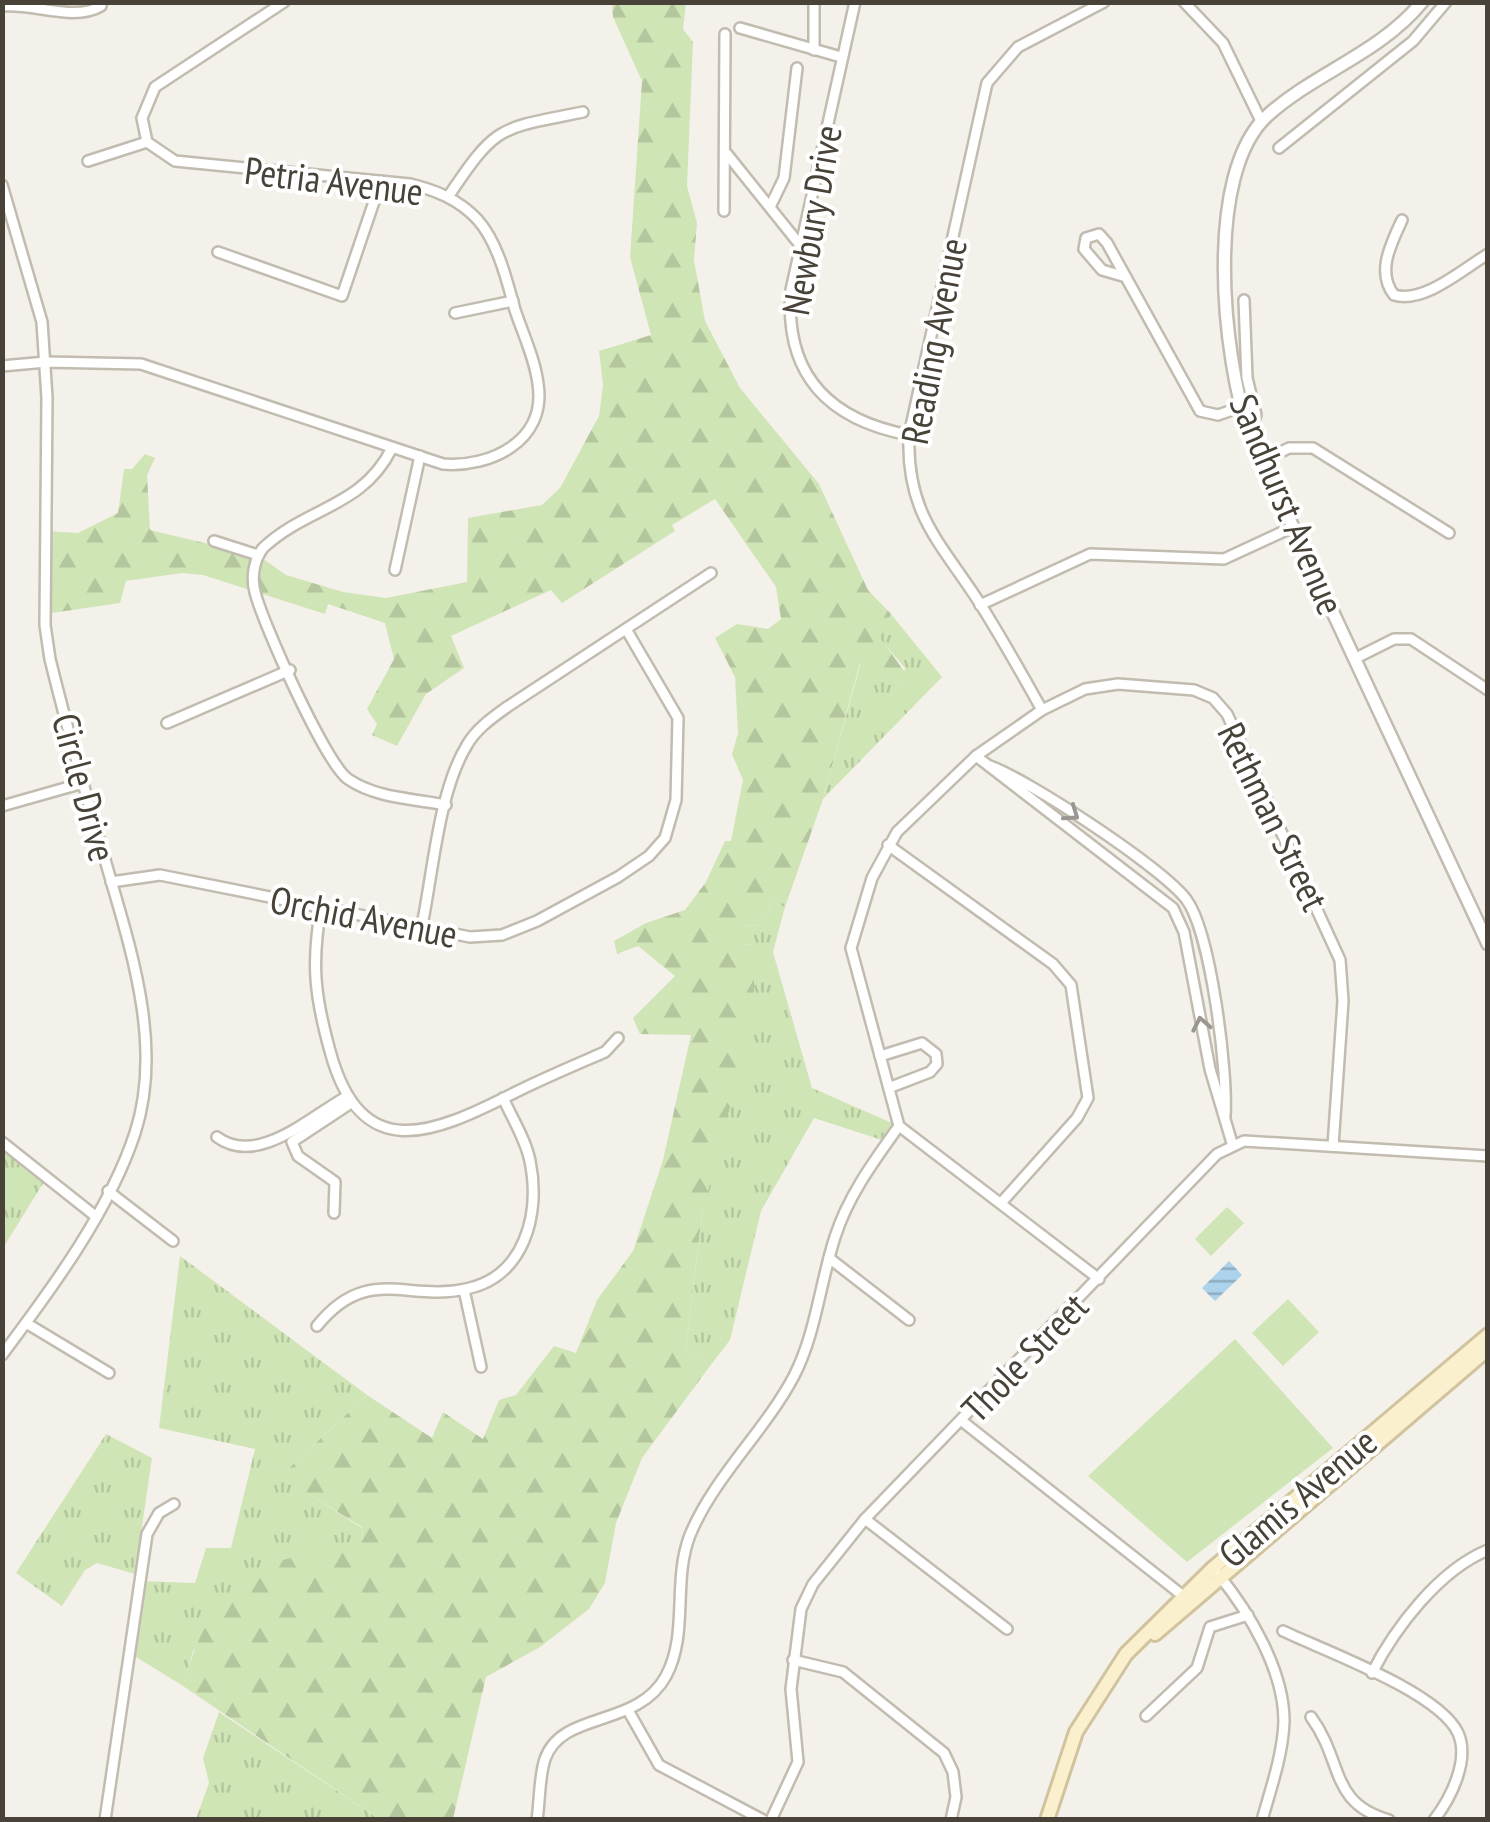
<svg xmlns="http://www.w3.org/2000/svg" width="1490" height="1822" font-family="'PT Sans Narrow',sans-serif">
  <defs>
    <pattern id="grass-tufts" width="24" height="20" patternUnits="userSpaceOnUse" patternTransform="scale(2.5)"><rect width="24" height="20" fill="#d0e5b6"/><path d="M3 7l-1-3M5 7V3M7 7l1-3M15 17l-1-3M17 17v-4M19 17l1-3" fill="none" stroke="#b4c69d"/></pattern>
    <pattern id="forest-firs" width="22" height="20" patternUnits="userSpaceOnUse" patternTransform="scale(2.5)"><rect width="22" height="20" fill="#d0e5b6"/><path d="M5 1l3.5 6h-7zM16 11l3.5 6h-7z" fill="#b4c69d"/></pattern>
    <pattern id="water-rules" width="6" height="5" patternUnits="userSpaceOnUse" patternTransform="scale(2.5)"><rect width="6" height="5" fill="#acd2ec"/><path d="M0 2.5h6" fill="none" stroke="#8eacc0"/></pattern>
  </defs>
  <rect width="100%" height="100%" fill="#f4f1ea"/>
  <g fill="url(#grass-tufts)">
    <path d="M 891,614 L 942,677 L 823,799 L 861,662 L 902,682 L 905,668 L 879,638 Z"/>
    <path d="M 773,903 L 785,907 L 773,952 L 812,1088 L 899,1126 L 888,1142 L 814,1118 L 761,1211 L 730,1340 L 710,1366 L 686,1348 L 702,1214 L 722,1129 L 753,944 L 742,945 L 742,925 L 758,926 Z"/>
    <path d="M 3,1141 L 47,1177 L 3,1248 Z"/>
    <path d="M 180,1256 L 367,1395 L 286,1471 L 287,1480 L 362,1528 L 363,1538 L 332,1551 L 275,1562 L 193,1651 L 183,1686 L 128,1652 L 139,1581 L 195,1583 L 206,1548 L 231,1548 L 255,1449 L 159,1428 Z"/>
    <path d="M 106,1434 L 152,1458 L 135,1574 L 97,1563 L 85,1570 L 62,1606 L 16,1573 Z"/>
    <path d="M 219,1712 L 379,1819 L 196,1819 L 209,1783 L 203,1758 Z"/>
  </g>
  <path fill="url(#forest-firs)" d="M 612,3 L 686,3 L 683,29 L 693,42 L 687,186 L 697,223 L 694,260 L 705,321 L 740,388 L 819,484 L 868,590 L 891,614 L 880,638 L 907,675 L 902,682 L 860,663 L 823,799 L 785,907 L 773,903 L 758,926 L 742,925 L 742,945 L 754,944 L 754,1015 L 702,1214 L 686,1348 L 710,1366 L 642,1458 L 616,1523 L 605,1583 L 589,1609 L 540,1647 L 486,1677 L 453,1819 L 379,1819 L 183,1686 C 197,1635 222,1577 279,1561 C 308,1553 335,1550 363,1538 L 362,1527 L 286,1480 L 286,1471 L 367,1395 L 432,1438 L 443,1412 L 483,1439 L 499,1400 L 516,1395 L 554,1346 L 576,1353 L 597,1300 L 633,1251 L 663,1160 L 691,1035 L 640,1034 L 633,1018 L 675,976 L 638,946 L 617,954 L 614,941 L 646,923 L 685,910 L 706,882 L 725,841 L 731,841 L 743,780 L 732,754 L 738,733 L 735,677 L 715,638 L 737,624 L 768,629 L 781,619 L 776,587 L 715,499 L 672,525 L 675,531 L 562,603 L 551,590 L 451,636 L 464,668 L 426,694 L 397,746 L 372,735 L 377,724 L 367,709 L 394,659 L 385,623 L 328,604 L 325,614 L 203,575 L 182,573 L 126,581 L 120,603 L 45,614 L 46,531 L 78,533 L 118,513 L 124,469 L 132,469 L 145,454 L 155,458 L 147,475 L 150,530 L 259,556 L 286,575 L 343,592 L 386,598 L 467,582 L 468,518 L 542,505 L 560,488 L 599,416 L 603,385 L 599,351 L 651,335 L 630,257 L 642,81 L 613,17 Z"/>
  <g fill="#d0e5b6">
    <path d="M 1227,1207 L 1244,1223 L 1211,1256 L 1195,1239 Z"/>
    <path d="M 1288,1299 L 1319,1332 L 1283,1366 L 1252,1333 Z"/>
    <path d="M 1235,1339 L 1333,1448 L 1187,1562 L 1088,1476 Z"/>
  </g>
  <path fill="url(#water-rules)" d="M 1229,1261 L 1242,1275 L 1215,1301 L 1202,1288 Z"/>
  <g fill="none" stroke-linecap="round" stroke-linejoin="round">
    <g stroke="#c2bcb0" stroke-width="14">
      <g id="minor">
        <path d="M 814,2 L 814,50"/>
        <path d="M 855,2 L 791,290 C 784,375 829,420 909,435"/>
        <path d="M 1184,2 L 1223,43 L 1261,121"/>
        <path d="M 2,6 C 34,3 74,22 101,6"/>
        <path d="M 740,28 L 841,57"/>
        <path d="M 1279,148 L 1413,41 L 1446,2"/>
        <path d="M 727,154 L 800,245"/>
        <path d="M 88,161 L 147,142"/>
        <path d="M 2,185 L 42,322 L 47,398 L 45,625 L 50,659 C 65,720 82,781 100,842 C 125,933 166,1039 135,1133 C 110,1210 51,1290 2,1355"/>
        <path d="M 448,197 C 497,124 498,129 583,112"/>
        <path d="M 770,207 L 784,178 L 797,68"/>
        <path d="M 724,211 L 725,34"/>
        <path d="M 1402,220 C 1391,244 1376,272 1394,295 C 1424,304 1463,269 1488,254"/>
        <path d="M 218,252 L 342,296 L 381,181"/>
        <path d="M 1126,277 L 1102,270 L 1084,249 L 1086,238 L 1099,234 L 1107,243 L 1200,411 L 1218,415 L 1241,407"/>
        <path d="M 1244,300 L 1247,378 L 1256,415 L 1249,433"/>
        <path d="M 455,313 L 513,301"/>
        <path d="M 2,366 L 46,362 L 141,364 L 443,464 C 490,468 547,441 538,384 C 535,359 523,334 515,310 C 507,281 498,242 477,219 C 458,199 435,190 410,184 L 175,161 L 147,142 L 142,118 L 155,87 L 284,2"/>
        <path d="M 392,448 C 362,508 308,506 263,548 C 254,560 251,577 255,592 C 262,622 326,764 348,779 C 375,798 415,799 446,805"/>
        <path d="M 1262,461 L 1289,448 L 1313,448 L 1449,533"/>
        <path d="M 214,541 L 258,555"/>
        <path d="M 395,570 L 420,456"/>
        <path d="M 980,605 L 1090,554 L 1224,559 L 1293,527"/>
        <path d="M 1354,659 L 1394,639 L 1411,639 L 1488,690"/>
        <path d="M 1042,710 C 1022,674 1001,637 979,602 C 940,542 906,513 909,435 L 987,83 L 1018,47 L 1104,2"/>
        <path d="M 167,723 L 290,670"/>
        <path d="M 976,756 L 1173,908 L 1184,932 L 1210,1069 L 1232,1143"/>
        <path d="M 990,766 C 1029,780 1161,867 1186,899 C 1211,932 1228,1073 1225,1116"/>
        <path d="M 2,806 L 83,783"/>
        <path d="M 888,845 L 1053,964 L 1071,985 L 1088,1098 L 1077,1118 L 1001,1203"/>
        <path d="M 111,882 L 160,875 L 470,937 L 502,935 L 537,921 L 618,877 L 649,856 L 665,838 L 676,800 L 678,718 L 626,629"/>
        <path d="M 321,908 C 311,964 315,997 330,1051 C 361,1166 433,1134 514,1093 C 544,1078 575,1065 605,1052 L 618,1038"/>
        <path d="M 421,930 C 433,875 438,792 467,745 C 476,729 492,718 507,707 L 711,573"/>
        <path d="M 880,1056 L 922,1043 L 936,1054 L 937,1064 L 930,1072 L 891,1087"/>
        <path d="M 217,1137 C 257,1167 310,1117 346,1097"/>
        <path d="M 2,1142 L 94,1215"/>
        <path d="M 108,1191 L 173,1241"/>
        <path d="M 334,1213 L 335,1182 L 298,1156 L 292,1142 L 351,1103"/>
        <path d="M 829,1258 L 909,1320"/>
        <path d="M 1099,1279 L 899,1126 L 851,948 L 872,878 L 897,832 L 976,756 L 1042,710 L 1085,689 L 1118,684 L 1194,690 L 1213,698 L 1227,714 L 1340,960 L 1343,1001 L 1333,1146"/>
        <path d="M 464,1290 L 481,1367"/>
        <path d="M 26,1323 L 109,1373"/>
        <path d="M 317,1326 C 367,1264 407,1302 466,1289 C 524,1277 541,1215 530,1161 C 526,1140 512,1118 503,1098"/>
        <path d="M 962,1421 L 1187,1599"/>
        <path d="M 865,1519 L 1007,1629"/>
        <path d="M 1218,1574 C 1249,1612 1284,1670 1284,1721 C 1283,1754 1271,1788 1262,1820"/>
        <path d="M 1283,1631 C 1325,1651 1439,1692 1458,1733 C 1470,1760 1451,1798 1434,1820"/>
        <path d="M 793,1660 L 843,1672 L 944,1753 L 953,1772 L 956,1797 L 951,1820"/>
        <path d="M 1372,1673 C 1395,1628 1439,1570 1488,1550"/>
        <path d="M 629,1712 L 659,1765 L 763,1820"/>
        <path d="M 1146,1716 L 1197,1668 L 1210,1627 L 1248,1615"/>
        <path d="M 1311,1717 C 1344,1762 1329,1803 1389,1820"/>
        <path d="M 105,1820 L 147,1534 L 159,1513 L 174,1504"/>
        <path d="M 537,1820 C 540,1800 539,1777 545,1759 C 562,1710 637,1729 666,1676 C 689,1633 672,1581 690,1535 C 714,1477 765,1431 794,1376 C 816,1333 820,1283 835,1237 C 848,1196 874,1161 899,1126"/>
        <path d="M 771,1820 L 798,1762 L 791,1689 L 801,1609 L 813,1584 L 865,1519 L 1217,1154 L 1244,1141 L 1488,1156"/>
      </g>
    </g>
    <g stroke="#c2bcb0" stroke-width="16">
      <path id="tertiary" d="M 1422,2 C 1379,54 1316,72 1268,115 C 1203,173 1223,358 1249,433 L 1488,944"/>
    </g>
    <g stroke="#d0c39d" stroke-width="18">
      <g id="secondary">
        <path d="M 1155,1634 L 1488,1349"/>
        <path d="M 1047,1820 L 1076,1732 L 1126,1654 L 1213,1568 L 1488,1335"/>
      </g>
    </g>
    <use href="#minor" stroke="#fff" stroke-width="9"/>
    <use href="#tertiary" stroke="#fff" stroke-width="11"/>
    <use href="#secondary" stroke="#fbf0cd" stroke-width="12"/>
  </g>
  <defs><path id="oneway-chevron" d="M-2-3.5L2.5 0L-2 3.5" fill="none" stroke-width="1.6" stroke-linecap="round" stroke-linejoin="round" transform="scale(2.5)"/></defs>
  <g stroke="#9a9792">
    <use href="#oneway-chevron" transform="translate(1072 814) rotate(35)"/>
    <use href="#oneway-chevron" transform="translate(1201 1024) rotate(-101)"/>
  </g>
  <g text-anchor="middle" dominant-baseline="central" stroke-width="8" stroke-linejoin="round" paint-order="stroke">
    <g font-size="38" fill="#484239" stroke="#fff">
      <text transform="translate(334 180) rotate(7)">Petria Avenue</text>
      <text transform="translate(811 220) rotate(-80)">Newbury Drive</text>
      <text transform="translate(933 341) rotate(-79)">Reading Avenue</text>
      <text transform="translate(1288 504) rotate(67)">Sandhurst Avenue</text>
      <text transform="translate(85 787) rotate(75)">Circle Drive</text>
      <text transform="translate(1274 816) rotate(64)">Rethman Street</text>
      <text transform="translate(364 916) rotate(11)">Orchid Avenue</text>
      <text transform="translate(1024 1357) rotate(-46)">Thole Street</text>
      <text transform="translate(1297 1497) rotate(-40)">Glamis Avenue</text>
    </g>
  </g>
  <rect width="1490" height="1822" fill="none" stroke="#484239" stroke-width="10"/>
</svg>
